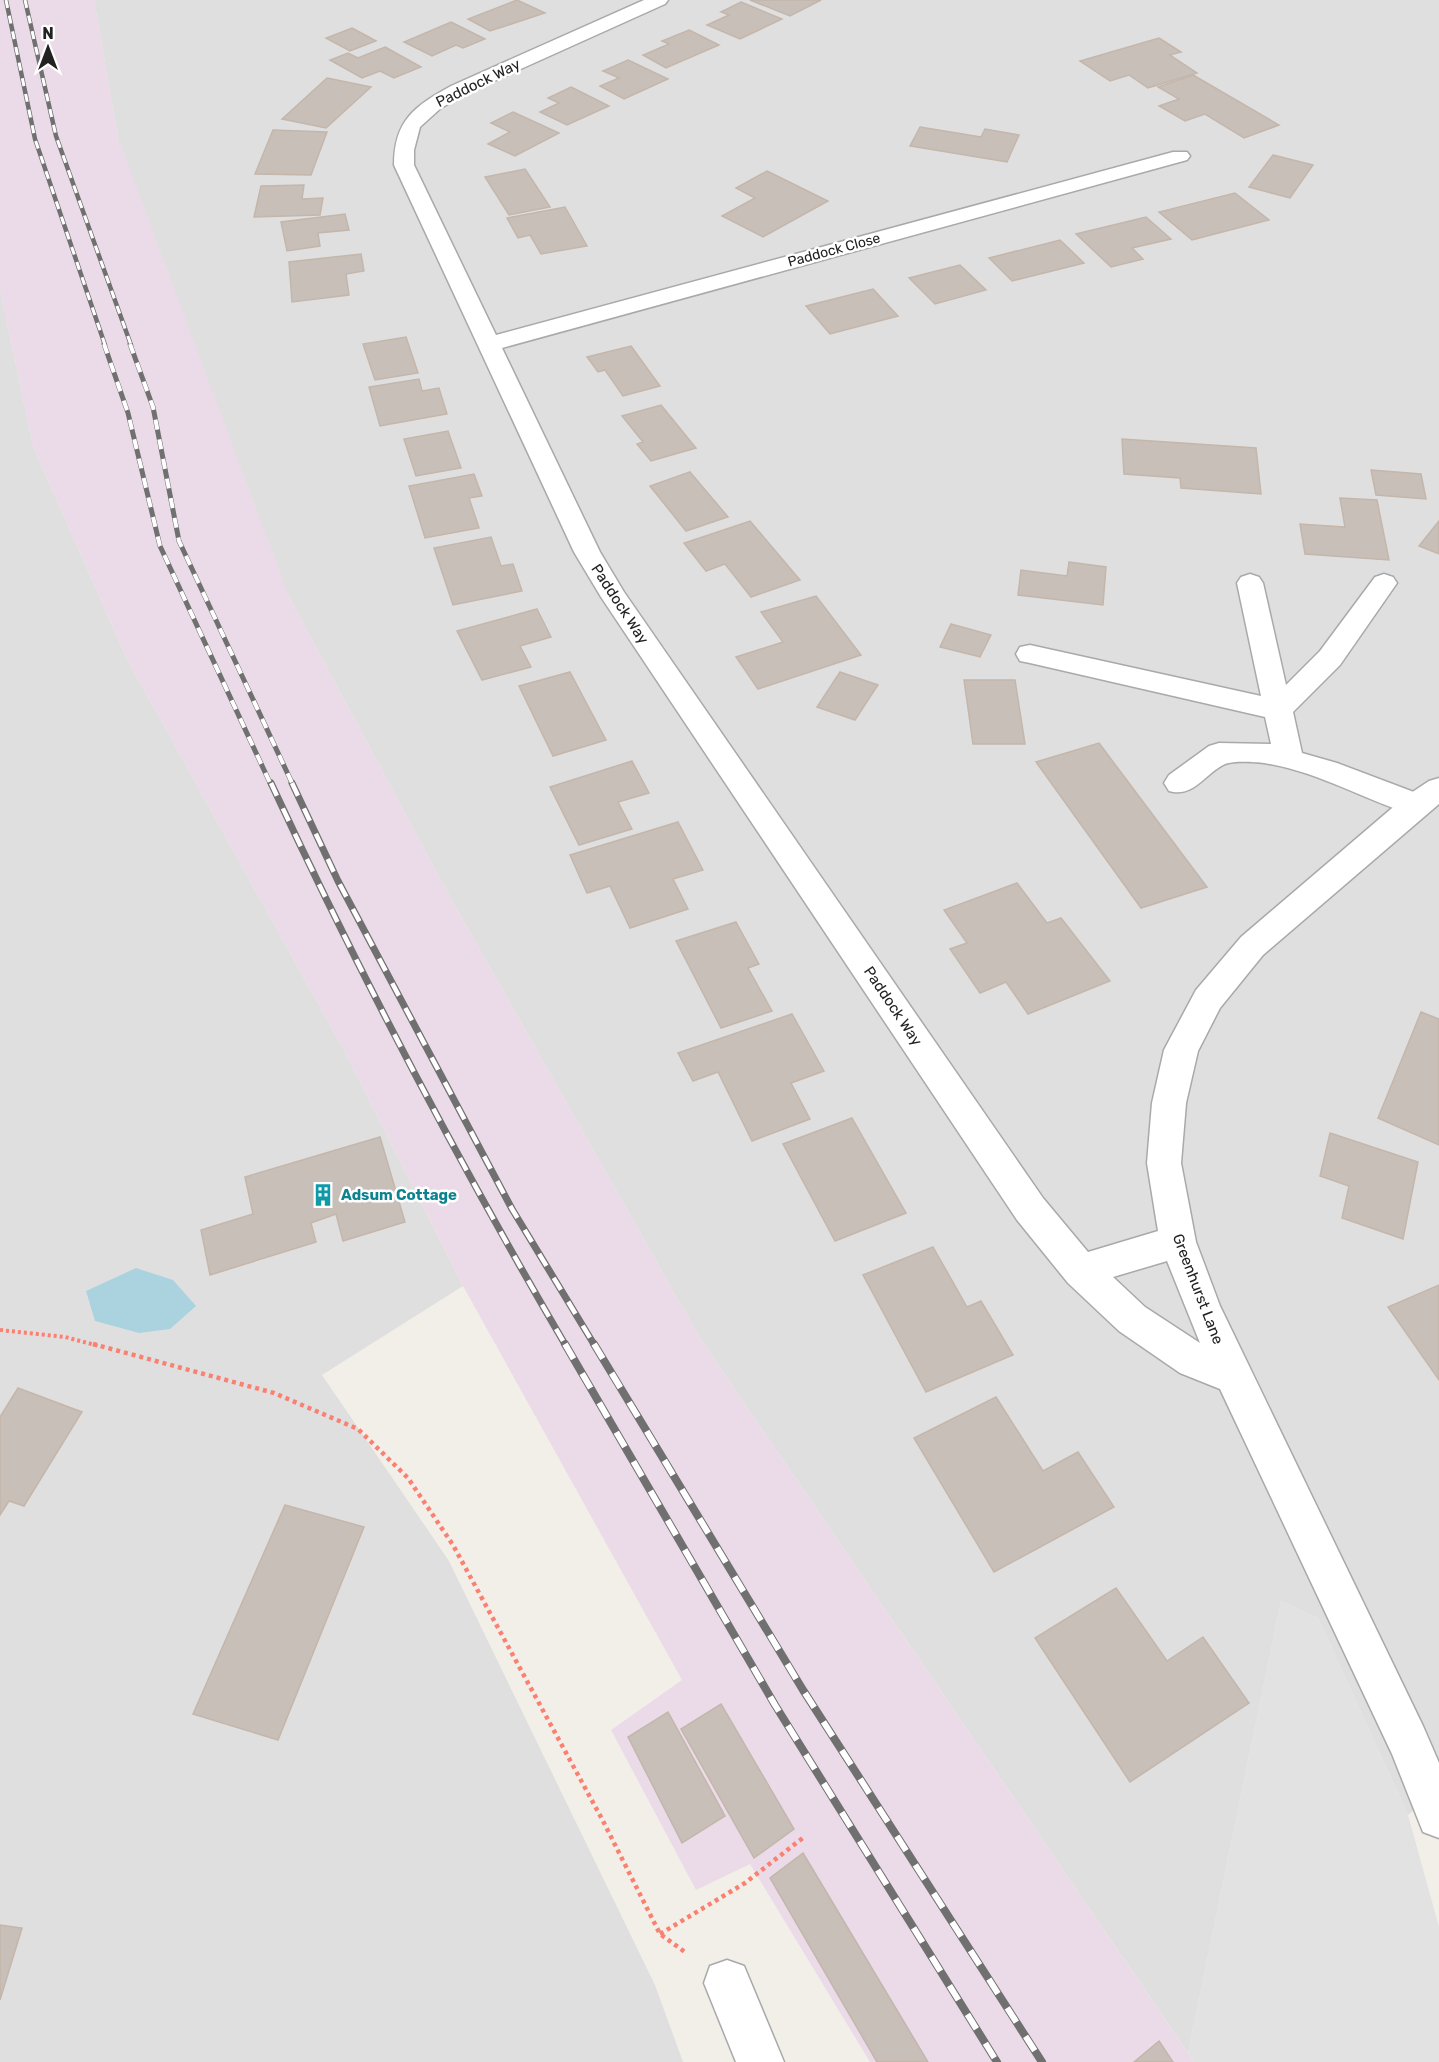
<svg xmlns="http://www.w3.org/2000/svg" width="1439" height="2062" font-family="Rubik,sans-serif">
  <rect width="100%" height="100%" fill="#f2efe9"/>
  <g fill="#e0dfdf">
    <path d="M 94,0 L 1439,0 L 1439,1788 L 1408,1815 L 1318,1618 L 1281,1601 L 1188,2053 L 699,1337 L 446,890 L 289,597 L 175,347 L 118,138 Z"/>
    <path d="M 0,289 L 33,446 L 127,659 L 344,1050 L 463,1286 L 322,1375 L 449,1561 L 655,1985 L 683,2062 L 0,2062 Z"/>
  </g>
  <path fill="#ebdbe8" d="M 0,0 L 94,0 L 118,138 L 289,597 L 446,890 L 699,1337 L 1194,2062 L 870,2062 L 750,1864 L 696,1890 L 611,1730 L 682,1680 L 463,1286 L 344,1050 L 127,659 L 33,446 L 0,289 Z"/>
  <path fill="#e2e2e2" d="M 1281,1601 L 1318,1618 L 1408,1815 L 1439,1927 L 1439,2062 L 1194,2062 L 1188,2053 Z"/>
  <path fill="#aad3df" d="M 136,1268 L 173,1280 L 196,1306 L 170,1329 L 139,1333 L 95,1321 L 86,1291 Z"/>
  <g fill="#c7bfb8" stroke="#c4b6ab" stroke-width="1.5">
    <path d="M 517,0 L 545,13 L 490,31 L 468,19 Z"/>
    <path d="M 750,0 L 821,0 L 790,16 Z"/>
    <path d="M 741,2 L 782,19 L 740,39 L 707,25 L 729,15 L 721,12 Z"/>
    <path d="M 451,22 L 485,39 L 463,48 L 456,45 L 432,56 L 404,42 Z"/>
    <path d="M 352,28 L 376,41 L 350,51 L 326,38 Z"/>
    <path d="M 689,30 L 719,45 L 666,68 L 643,55 L 669,44 L 662,41 Z"/>
    <path d="M 1159,38 L 1181,52 L 1170,55 L 1197,73 L 1148,88 L 1129,75 L 1110,81 L 1080,61 Z"/>
    <path d="M 385,47 L 421,67 L 394,78 L 380,71 L 362,78 L 330,60 L 348,53 L 358,58 Z"/>
    <path d="M 628,60 L 668,79 L 624,99 L 600,86 L 619,78 L 603,71 Z"/>
    <path d="M 1193,75 L 1279,125 L 1244,138 L 1205,114 L 1185,121 L 1159,106 L 1179,99 L 1158,87 Z"/>
    <path d="M 327,78 L 371,87 L 326,128 L 282,119 Z"/>
    <path d="M 571,87 L 609,106 L 567,125 L 540,112 L 559,103 L 548,98 Z"/>
    <path d="M 513,112 L 559,133 L 515,156 L 488,144 L 510,132 L 491,123 Z"/>
    <path d="M 920,127 L 981,137 L 985,129 L 1019,135 L 1007,162 L 910,146 Z"/>
    <path d="M 273,130 L 327,132 L 311,175 L 255,174 Z"/>
    <path d="M 1273,155 L 1313,165 L 1290,198 L 1249,187 Z"/>
    <path d="M 525,169 L 550,207 L 509,215 L 485,177 Z"/>
    <path d="M 767,171 L 828,201 L 763,237 L 722,216 L 755,198 L 736,188 Z"/>
    <path d="M 304,185 L 302,199 L 323,198 L 320,215 L 254,217 L 261,186 Z"/>
    <path d="M 1235,193 L 1269,220 L 1192,240 L 1159,212 Z"/>
    <path d="M 565,207 L 587,246 L 541,254 L 530,235 L 518,238 L 507,218 Z"/>
    <path d="M 345,214 L 349,230 L 318,233 L 320,246 L 287,251 L 281,222 Z"/>
    <path d="M 1146,217 L 1171,239 L 1132,248 L 1143,259 L 1111,267 L 1076,234 Z"/>
    <path d="M 1060,240 L 1084,263 L 1012,281 L 989,258 Z"/>
    <path d="M 361,254 L 364,271 L 346,274 L 349,295 L 292,302 L 289,262 Z"/>
    <path d="M 960,265 L 986,290 L 935,304 L 909,278 Z"/>
    <path d="M 873,289 L 898,316 L 830,334 L 806,306 Z"/>
    <path d="M 406,337 L 418,373 L 375,380 L 363,344 Z"/>
    <path d="M 631,346 L 660,386 L 623,396 L 605,370 L 598,372 L 587,357 Z"/>
    <path d="M 419,379 L 422,391 L 439,388 L 447,414 L 380,426 L 369,387 Z"/>
    <path d="M 661,405 L 696,448 L 651,461 L 637,444 L 643,442 L 622,416 Z"/>
    <path d="M 448,431 L 461,468 L 416,476 L 404,439 Z"/>
    <path d="M 1122,439 L 1256,448 L 1261,494 L 1181,488 L 1180,478 L 1124,474 Z"/>
    <path d="M 1371,470 L 1421,474 L 1426,499 L 1376,495 Z"/>
    <path d="M 690,472 L 728,517 L 686,531 L 650,486 Z"/>
    <path d="M 474,474 L 482,496 L 469,498 L 479,528 L 425,538 L 409,486 Z"/>
    <path d="M 1340,498 L 1377,500 L 1389,560 L 1305,554 L 1300,524 L 1345,527 Z"/>
    <path d="M 750,521 L 800,580 L 751,597 L 725,564 L 706,571 L 684,543 Z"/>
    <path d="M 1439,521 L 1439,554 L 1419,546 Z"/>
    <path d="M 491,537 L 501,566 L 513,564 L 522,591 L 453,605 L 434,548 Z"/>
    <path d="M 1069,562 L 1106,567 L 1103,605 L 1018,595 L 1021,570 L 1067,576 Z"/>
    <path d="M 816,596 L 861,655 L 758,689 L 736,657 L 783,642 L 761,612 Z"/>
    <path d="M 537,609 L 551,637 L 520,646 L 531,667 L 482,680 L 457,631 Z"/>
    <path d="M 951,624 L 991,635 L 980,657 L 940,647 Z"/>
    <path d="M 570,672 L 606,740 L 553,756 L 519,686 Z"/>
    <path d="M 840,672 L 878,685 L 855,720 L 817,707 Z"/>
    <path d="M 964,680 L 1015,680 L 1025,744 L 973,744 Z"/>
    <path d="M 1099,743 L 1207,887 L 1141,908 L 1036,762 Z"/>
    <path d="M 632,761 L 649,793 L 618,802 L 632,829 L 579,845 L 550,787 Z"/>
    <path d="M 678,822 L 703,870 L 673,879 L 688,909 L 630,928 L 610,886 L 587,893 L 570,855 Z"/>
    <path d="M 1017,883 L 1047,923 L 1061,918 L 1110,981 L 1028,1014 L 1006,982 L 980,993 L 950,949 L 967,943 L 944,910 Z"/>
    <path d="M 736,922 L 759,964 L 748,968 L 772,1011 L 721,1028 L 676,941 Z"/>
    <path d="M 1421,1012 L 1439,1019 L 1439,1145 L 1378,1118 Z"/>
    <path d="M 792,1014 L 824,1071 L 791,1083 L 810,1119 L 752,1141 L 718,1072 L 693,1081 L 678,1053 Z"/>
    <path d="M 852,1118 L 906,1213 L 835,1241 L 783,1144 Z"/>
    <path d="M 1330,1133 L 1418,1162 L 1403,1239 L 1342,1218 L 1349,1186 L 1320,1176 Z"/>
    <path d="M 380,1137 L 405,1222 L 343,1241 L 336,1214 L 311,1223 L 316,1242 L 210,1275 L 201,1230 L 253,1214 L 245,1177 Z"/>
    <path d="M 933,1247 L 967,1307 L 981,1301 L 1013,1355 L 926,1392 L 863,1275 Z"/>
    <path d="M 1439,1285 L 1439,1380 L 1388,1307 Z"/>
    <path d="M 18,1388 L 82,1412 L 24,1506 L 9,1501 L 0,1515 L 0,1417 Z"/>
    <path d="M 996,1397 L 1043,1471 L 1078,1452 L 1114,1507 L 994,1572 L 914,1438 Z"/>
    <path d="M 285,1505 L 364,1527 L 278,1740 L 193,1714 Z"/>
    <path d="M 1116,1588 L 1167,1661 L 1203,1637 L 1249,1703 L 1130,1782 L 1035,1638 Z"/>
    <path d="M 721,1704 L 794,1829 L 754,1858 L 681,1729 Z"/>
    <path d="M 668,1712 L 725,1816 L 682,1843 L 628,1737 Z"/>
    <path d="M 803,1853 L 928,2062 L 877,2062 L 770,1878 Z"/>
    <path d="M 0,1925 L 22,1928 L 0,2000 Z"/>
    <path d="M 1159,2041 L 1173,2062 L 1134,2062 Z"/>
  </g>
  <g fill="none" stroke-linecap="round" stroke-linejoin="round">
    <g stroke="#a9a9a9" stroke-width="3">
      <path id="lane" d="M 1250,574 L 1259,577 L 1263,583 L 1286,685 L 1320,651 L 1375,577 L 1384,574 L 1393,577 L 1397,583 L 1340,665 L 1293,712 L 1302,753 L 1337,763 L 1427,797 L 1431,805 L 1427,813 L 1416,816 C 1365,800 1317,771 1264,763 C 1254,762 1232,760 1223,765 C 1204,775 1193,798 1169,791 L 1164,783 L 1169,775 L 1209,746 L 1219,743 L 1271,744 L 1265,717 L 1030,663 L 1020,661 L 1016,654 L 1020,647 L 1030,645 L 1261,696 L 1237,583 L 1241,577 Z"/>
    </g>
    <g stroke="#a9a9a9" stroke-width="3">
      <g id="street">
        <path d="M 644,0 L 668,0 L 665,4 L 465,94 L 441,108 L 420,127 L 414,150 L 414,165 L 496,335 L 1173,152 L 1187,152 L 1190,156 L 1187,160 L 502,348 L 600,552 L 624,592 L 1043,1198 L 1088,1252 L 1158,1231 L 1147,1163 L 1152,1103 L 1164,1050 L 1196,990 L 1241,937 L 1405,797 L 1429,781 L 1439,778 L 1439,804 L 1263,955 L 1220,1008 L 1198,1051 L 1186,1103 L 1181,1163 L 1196,1242 L 1220,1306 L 1423,1726 L 1439,1763 L 1439,1838 L 1423,1832 L 1392,1754 L 1220,1389 L 1180,1373 L 1119,1331 L 1068,1283 L 1017,1220 L 601,597 L 574,552 L 394,165 C 394,120 415,106 451,86 ZM 1167,1261 L 1200,1343 L 1145,1307 L 1113,1277 Z"/>
        <path d="M 727,1960 L 744,1966 L 784,2062 L 736,2062 L 704,1983 L 710,1966 Z"/>
      </g>
    </g>
    <path stroke="#fa8072" stroke-width="4" stroke-dasharray="3 3" stroke-linecap="butt" d="M 0,1330 L 65,1337 L 99,1346"/>
    <g stroke="#fa8072" stroke-width="4.5" stroke-dasharray="4 4" stroke-linecap="butt">
      <path d="M 93,1344 L 274,1393 L 358,1429 L 408,1478 L 453,1545 L 602,1819 L 660,1934 L 685,1952"/>
      <path d="M 660,1934 L 745,1883 L 804,1837"/>
    </g>
    <use href="#lane" fill="#fff" fill-rule="evenodd"/>
    <use href="#street" fill="#fff" fill-rule="evenodd"/>
    <g stroke="#707070" stroke-width="4.5">
      <g id="rail-far3">
        <path d="M 6,0 L 35,139 L 105,345"/>
        <path d="M 25,0 L 56,136 L 131,345"/>
      </g>
    </g>
    <g stroke="#707070" stroke-width="5">
      <g id="rail-far2">
        <path d="M 104,344 L 128,413 L 160,546 L 271,785"/>
        <path d="M 130,344 L 153,407 L 179,541 L 293,785"/>
      </g>
    </g>
    <g stroke="#707070" stroke-width="7">
      <g id="rail-far1">
        <path d="M 271,783 C 360,975 459,1163 566,1346"/>
        <path d="M 292,783 L 338,881 L 512,1209 L 595,1346"/>
      </g>
    </g>
    <g stroke="#707070" stroke-width="8">
      <g id="rail">
        <path d="M 565,1344 L 775,1705 L 997,2062"/>
        <path d="M 594,1344 L 803,1690 L 1042,2062"/>
      </g>
    </g>
    <use href="#rail-far3" stroke="#fff" stroke-width="3" stroke-dasharray="8" stroke-linecap="butt"/>
    <use href="#rail-far2" stroke="#fff" stroke-width="4" stroke-dasharray="10" stroke-linecap="butt"/>
    <use href="#rail-far1" stroke="#fff" stroke-width="4.5" stroke-dasharray="14" stroke-linecap="butt"/>
    <use href="#rail" stroke="#fff" stroke-width="6" stroke-dasharray="17" stroke-linecap="butt"/>
  </g>
  <defs>
    <g id="building-bare" transform="scale(1.8)"><path d="M-4-6H4V6H1V3H-1V6H-4ZM-2.5-4.3h1.7v1.8h-1.7ZM.8-4.3h1.7v1.8H.8ZM-2.5-1h1.7V.8h-1.7ZM.8-1h1.7V.8H.8Z" fill="#0f9aa8" stroke="#fff" stroke-width="2.5" paint-order="stroke"/></g>
  </defs>
  <g fill-rule="evenodd">
    <use href="#building-bare" x="323" y="1195"/>
  </g>
  <g text-anchor="middle" dominant-baseline="central" stroke-width="5" stroke-linejoin="round" paint-order="stroke">
    <g font-size="14" fill="#222" stroke="#fff">
      <text transform="translate(834 250) rotate(-15)">Paddock Close</text>
    </g>
    <g font-size="15" fill="#222" stroke="#fff">
      <text transform="translate(478 83) rotate(-26)">Paddock Way</text>
      <text transform="translate(620 604) rotate(57)">Paddock Way</text>
      <text transform="translate(893 1006) rotate(56)">Paddock Way</text>
      <text transform="translate(1198 1289) rotate(69)">Greenhurst Lane</text>
    </g>
    <g font-size="15" font-weight="bold" fill="#0d838f" stroke="#fff" text-anchor="start">
      <text x="341" y="1195">Adsum Cottage</text>
    </g>
  </g>
  <g transform="translate(48 48)" stroke="#ffffff" stroke-width="4.5" paint-order="stroke">
  <path d="M0-4.5L10 22L0 15L-10 22Z" fill="#222222"/>
  <text y="-9" font-size="16" font-weight="bold" text-anchor="middle" fill="#222222">N</text>
  </g>
</svg>
